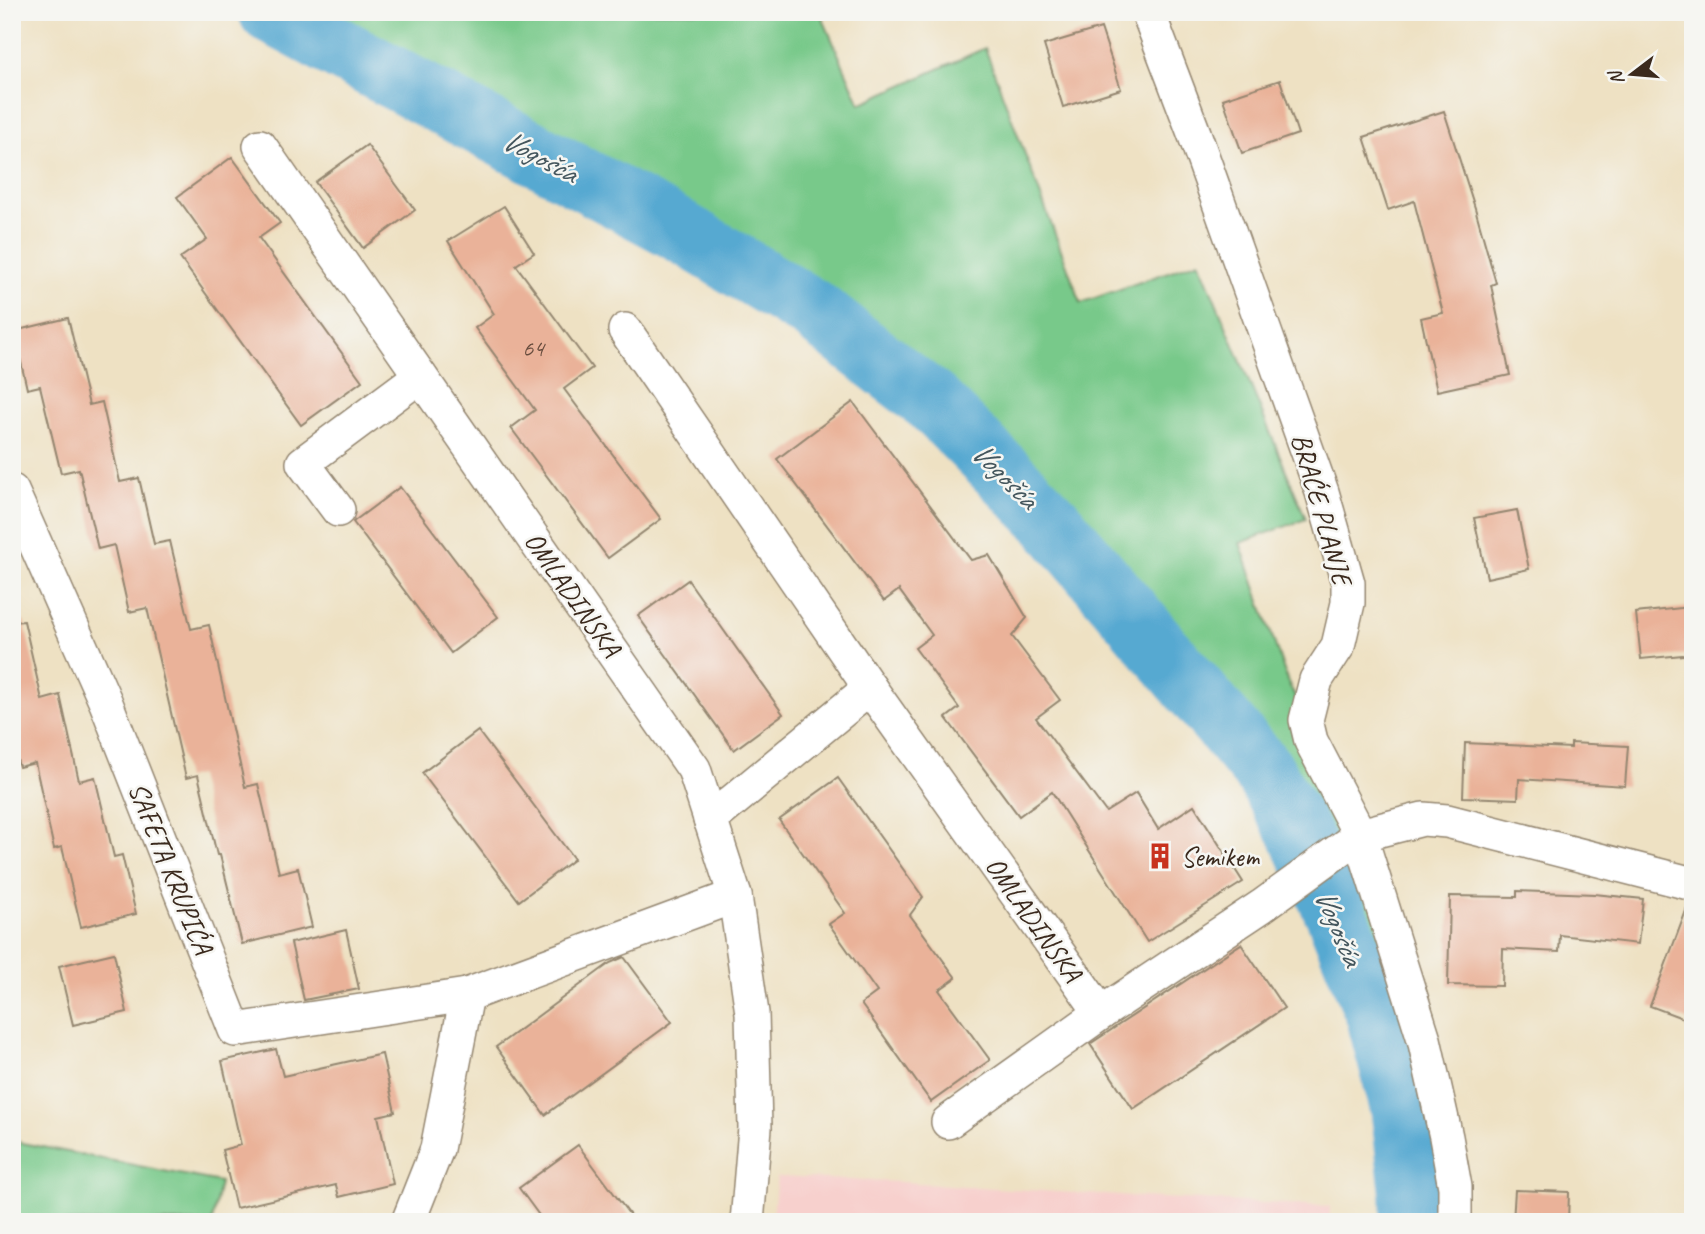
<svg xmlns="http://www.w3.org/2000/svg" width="1705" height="1234" font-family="Caveat,sans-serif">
  <rect width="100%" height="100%" fill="#f6f6f2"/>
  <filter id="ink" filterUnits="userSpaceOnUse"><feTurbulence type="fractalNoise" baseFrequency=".0143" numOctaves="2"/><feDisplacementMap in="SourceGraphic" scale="14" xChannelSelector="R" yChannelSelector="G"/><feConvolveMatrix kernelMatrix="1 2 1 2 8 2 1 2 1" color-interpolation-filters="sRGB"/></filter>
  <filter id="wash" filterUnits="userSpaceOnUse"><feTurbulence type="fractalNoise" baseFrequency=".00686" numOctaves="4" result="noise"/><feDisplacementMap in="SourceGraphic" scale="28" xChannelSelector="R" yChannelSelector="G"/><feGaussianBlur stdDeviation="1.57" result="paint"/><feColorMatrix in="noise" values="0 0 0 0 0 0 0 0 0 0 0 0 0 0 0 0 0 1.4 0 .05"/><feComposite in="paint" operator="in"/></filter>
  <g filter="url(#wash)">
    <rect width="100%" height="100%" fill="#eee1c3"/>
    <path fill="#f7d0cd" d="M 777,1177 L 902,1182 L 1121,1196 L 1330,1206 L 1329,1222 L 772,1222 Z"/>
    <g fill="#78c98a" stroke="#5a7a54" stroke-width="2">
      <path d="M 270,12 L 820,12 L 860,104 L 985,48 L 1081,303 L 1199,261 L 1306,519 L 1240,543 L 1288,682 L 1360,835 L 1455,1222 L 1412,1222 L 1412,1197 L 1402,1110 L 1377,1015 L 1336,913 L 1297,828 L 1264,772 L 1051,521 L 933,403 L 812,310 L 673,227 Z"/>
      <path d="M 12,1141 L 220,1182 L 212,1222 L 12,1222 Z"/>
    </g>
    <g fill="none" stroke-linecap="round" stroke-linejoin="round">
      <path stroke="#56a9d1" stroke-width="63" d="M 270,12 L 673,227 L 812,310 L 933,403 L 1051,521 L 1264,772 L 1297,828 L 1336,913 L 1377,1015 L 1402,1110 L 1412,1197 L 1412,1222"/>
    </g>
    <g id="blocks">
      <g fill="#eab299">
        <path d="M 1101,28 L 1121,89 L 1063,107 L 1044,45 Z"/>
        <path d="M 1280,80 L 1298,134 L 1242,153 L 1223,99 Z"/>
        <path d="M 1444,111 L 1475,208 L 1496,283 L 1491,285 L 1510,375 L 1437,391 L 1421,318 L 1443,313 L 1414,201 L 1388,210 L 1364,137 Z"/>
        <path d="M 367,145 L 415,210 L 363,248 L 315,182 Z"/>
        <path d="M 232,157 L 280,223 L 259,238 L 362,381 L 301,425 L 180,258 L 207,239 L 177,197 Z"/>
        <path d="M 504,206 L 534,253 L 516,265 L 592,368 L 564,389 L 661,519 L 608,558 L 511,428 L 535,410 L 475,328 L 494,314 L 448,241 Z"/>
        <path d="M 68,318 L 89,405 L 102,402 L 120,482 L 139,478 L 154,544 L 170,541 L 191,629 L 209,625 L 245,787 L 258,784 L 279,873 L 298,868 L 312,927 L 242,944 L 220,855 L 217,855 L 198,775 L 186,778 L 147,608 L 129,612 L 114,545 L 98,549 L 79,469 L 61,473 L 40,386 L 27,389 L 14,331 Z"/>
        <path d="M 853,402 L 971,560 L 989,555 L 1027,618 L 1012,636 L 1060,700 L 1036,718 L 1106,812 L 1136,793 L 1158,829 L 1194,805 L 1243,882 L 1147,942 L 1052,792 L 1019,816 L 946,718 L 959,708 L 915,648 L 932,635 L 899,590 L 884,601 L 777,459 Z"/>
        <path d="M 400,487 L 498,617 L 451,653 L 353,522 Z"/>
        <path d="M 1517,510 L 1529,569 L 1487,578 L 1474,518 Z"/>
        <path d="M 688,580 L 783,714 L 734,750 L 638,616 Z"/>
        <path d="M 1690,607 L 1693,654 L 1641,659 L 1636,613 Z"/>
        <path d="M 24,621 L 42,700 L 60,695 L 79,781 L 95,777 L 114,857 L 122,855 L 136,914 L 81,927 L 62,847 L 54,849 L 35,763 L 19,767 L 12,739 L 12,622 Z"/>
        <path d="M 478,731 L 574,859 L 519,901 L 422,773 Z"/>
        <path d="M 1465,743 L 1571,748 L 1571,743 L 1628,746 L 1625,786 L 1519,779 L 1518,799 L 1463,797 Z"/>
        <path d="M 838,778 L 923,897 L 910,915 L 956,978 L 939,990 L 990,1060 L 931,1102 L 861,1004 L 877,992 L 829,924 L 845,913 L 779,820 Z"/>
        <path d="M 1517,891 L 1594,894 L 1643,899 L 1638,944 L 1560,935 L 1559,952 L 1503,949 L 1502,986 L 1448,985 L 1450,896 L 1517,897 Z"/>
        <path d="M 1689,903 L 1693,903 L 1693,1022 L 1650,1006 Z"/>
        <path d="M 346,930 L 359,989 L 304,1000 L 291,943 Z"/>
        <path d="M 1241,944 L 1284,1008 L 1133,1109 L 1090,1044 Z"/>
        <path d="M 114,953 L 127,1012 L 73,1025 L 59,966 Z"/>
        <path d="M 624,957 L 672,1022 L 545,1115 L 496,1047 L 610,963 Z"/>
        <path d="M 276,1049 L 283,1076 L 382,1054 L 395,1112 L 378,1116 L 393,1184 L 339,1197 L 336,1185 L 236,1208 L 222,1150 L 241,1145 L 222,1061 Z"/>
        <path d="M 578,1145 L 635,1222 L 544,1222 L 519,1188 Z"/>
        <path d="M 1515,1190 L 1569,1192 L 1568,1222 L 1513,1222 Z"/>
      </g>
    </g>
  </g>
  <g filter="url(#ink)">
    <use href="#blocks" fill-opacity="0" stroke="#948670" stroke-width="2"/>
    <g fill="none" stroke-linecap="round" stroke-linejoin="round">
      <g stroke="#948670" stroke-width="36">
        <g id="minor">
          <path d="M 1148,12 L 1194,133 L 1322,492 L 1348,583 L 1348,603 L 1338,646 L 1316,680 L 1306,720 L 1311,741 L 1360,835 L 1424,1039 L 1446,1137 L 1455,1187 L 1455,1222"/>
          <path d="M 260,146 L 694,769 L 735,896 L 752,1013 L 755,1128 L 747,1222"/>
          <path d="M 625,330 L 870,688"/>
          <path d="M 12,491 L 106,703 L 235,1030 L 467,995 L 735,896"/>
          <path d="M 338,510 L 303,463 L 420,376"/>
          <path d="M 710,820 L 870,688 L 1101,1013"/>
          <path d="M 948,1122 L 1101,1013 L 1262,906 L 1360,835 L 1423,819 L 1447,821 L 1693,884"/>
          <path d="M 408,1222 L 437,1149 L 467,995"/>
        </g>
      </g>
      <use href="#minor" stroke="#fff" stroke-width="33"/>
    </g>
  </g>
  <defs>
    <g id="building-bare" transform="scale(2.1)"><path d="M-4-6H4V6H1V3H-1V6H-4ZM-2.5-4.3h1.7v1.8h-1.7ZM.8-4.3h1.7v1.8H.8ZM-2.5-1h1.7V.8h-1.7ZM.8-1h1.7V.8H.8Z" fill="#c8321e" stroke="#f6f6f2" stroke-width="2.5" paint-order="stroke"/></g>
  </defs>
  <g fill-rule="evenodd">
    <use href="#building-bare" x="1160" y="856"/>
  </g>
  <g text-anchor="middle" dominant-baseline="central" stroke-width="5" stroke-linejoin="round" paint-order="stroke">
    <g font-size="24" fill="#674c3d">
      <text x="533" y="348">64</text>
    </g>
    <g font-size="28" fill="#3b2a1e" stroke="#f6f6f2">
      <text transform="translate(1322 509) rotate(74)">BRAĆE PLANJE</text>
      <text transform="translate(573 594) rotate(55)">OMLADINSKA</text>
      <text transform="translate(171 868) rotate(68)">SAFETA KRUPIĆA</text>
      <text transform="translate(1034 919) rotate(55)">OMLADINSKA</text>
    </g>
    <g font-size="28" fill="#3b2a1e" stroke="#f6f6f2" text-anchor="start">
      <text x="1181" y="856">Semikem</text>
    </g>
    <g font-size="30" font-style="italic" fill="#44565d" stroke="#f6f6f2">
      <text transform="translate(540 156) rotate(28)">Vogošća</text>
      <text transform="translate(1005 475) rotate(45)">Vogošća</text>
      <text transform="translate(1339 927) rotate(67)">Vogošća</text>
    </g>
  </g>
  <rect width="1705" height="1234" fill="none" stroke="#f6f6f2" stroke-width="42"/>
  <g transform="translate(1632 74) rotate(254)" stroke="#f6f6f2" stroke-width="5" paint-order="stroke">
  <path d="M0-5L12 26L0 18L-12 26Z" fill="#3b2a1e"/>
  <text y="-10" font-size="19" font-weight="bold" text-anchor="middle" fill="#3b2a1e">N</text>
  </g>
</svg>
